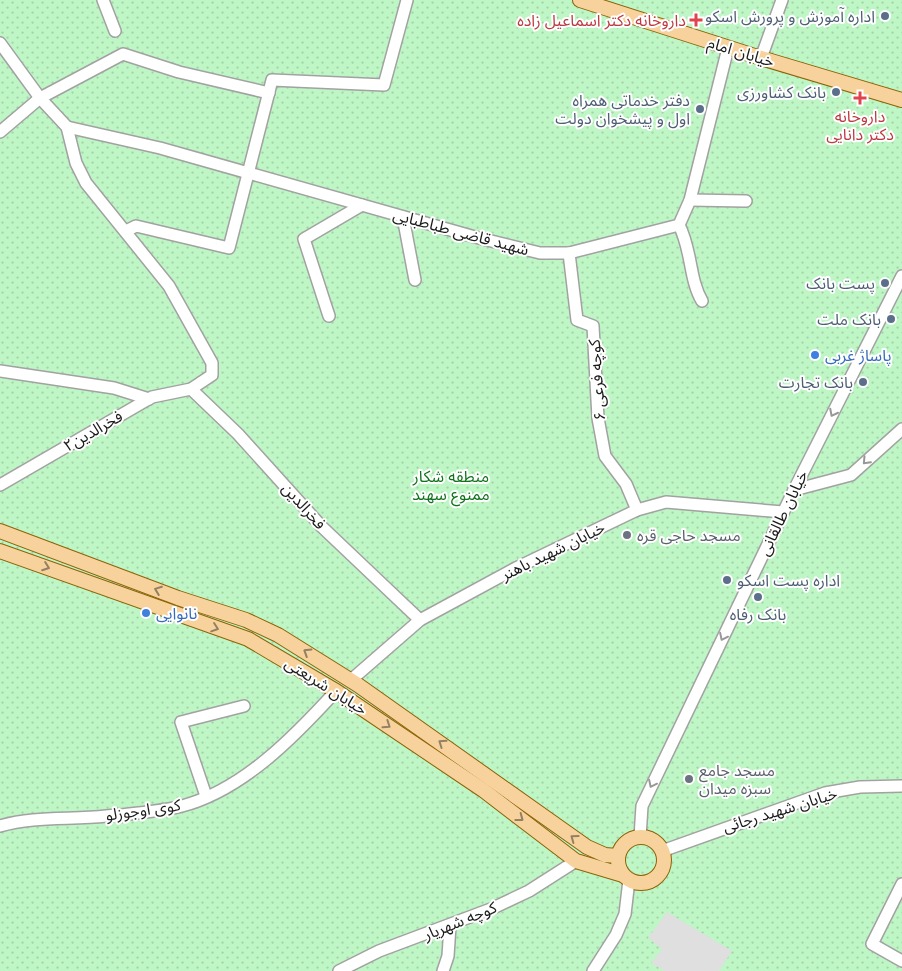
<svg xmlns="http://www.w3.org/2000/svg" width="902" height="971" font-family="'Space Grotesk','Noto Sans Arabic',sans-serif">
  <defs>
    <pattern id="park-dots" width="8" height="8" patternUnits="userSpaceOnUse" patternTransform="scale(1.25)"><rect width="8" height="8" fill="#bff6c5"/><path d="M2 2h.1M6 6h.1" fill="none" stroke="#a4d2a9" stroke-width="1.8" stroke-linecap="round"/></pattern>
  </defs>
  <rect width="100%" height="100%" fill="#ece9e1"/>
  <rect fill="url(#park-dots)" x="0" y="0" width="902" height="971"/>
  <path fill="#dfdfdf" d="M 667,912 L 732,951 L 719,971 L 665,971 L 651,963 L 662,949 L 648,938 Z"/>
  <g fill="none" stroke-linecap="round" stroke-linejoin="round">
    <g stroke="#a2a2a2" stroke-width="14">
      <g id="minor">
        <path d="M 103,0 L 115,31"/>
        <path d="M 0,43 L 40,98 L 67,127 L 76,163 L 86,183 L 169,286 L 212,363 L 212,375 L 191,389 L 152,397 L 0,485"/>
        <path d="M 761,58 L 782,0"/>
        <path d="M 67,127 L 160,148 L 475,237 L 540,253 L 569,253 L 679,225 L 690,200 L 728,48"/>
        <path d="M 0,132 L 40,98 L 123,54 L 179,72 L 269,93"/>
        <path d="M 690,200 L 746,201"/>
        <path d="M 403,217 L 415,280"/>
        <path d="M 679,225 C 692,250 689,279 702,301"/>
        <path d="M 126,231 L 136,226 L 229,248 L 272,80 L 384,85 L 407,0"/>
        <path d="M 569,253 L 577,320 L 593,326 L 598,418 L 605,456 L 626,484 L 637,510"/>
        <path d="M 329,316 L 304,239 L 362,205"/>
        <path d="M 0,371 L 114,388 L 149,399"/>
        <path d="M 191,389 L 238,434 L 322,527 L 420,620"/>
        <path d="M 794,490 L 851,475 L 902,429"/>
        <path d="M 351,680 L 420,620 L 516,568 L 637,510 L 666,502 L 783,512"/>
        <path d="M 206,796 L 181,722 L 244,706"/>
        <path d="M 0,826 C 34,816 71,820 106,816 C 130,814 158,812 182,806 C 243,790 295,736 336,691"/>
        <path d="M 640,837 L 642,806 L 794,490 L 902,276"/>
        <path d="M 662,851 L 825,793 L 860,787 L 902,786"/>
        <path d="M 902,884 L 872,944 L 902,961"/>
        <path d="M 339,971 L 379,951 L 491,909 L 529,891 L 576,861"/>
        <path d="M 443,971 L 448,956 L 450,926"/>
        <path d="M 593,971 L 616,935 L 625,914 L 629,880"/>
      </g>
    </g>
    <g stroke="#8c6307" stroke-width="16">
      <g id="major">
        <path d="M 580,0 L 761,58 L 902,100"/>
        <path d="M 0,531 L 178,598 L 246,620 L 278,635 L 358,685 L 587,847 L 605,855 L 618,856"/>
        <path d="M 0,551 L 248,639 L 336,691 L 483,790 L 576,861 L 623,875"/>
        <circle cx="641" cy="860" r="23"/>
      </g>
    </g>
    <use href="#minor" stroke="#fff" stroke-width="11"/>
    <use href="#major" stroke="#f7d29c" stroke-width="14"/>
  </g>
  <defs><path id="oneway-chevron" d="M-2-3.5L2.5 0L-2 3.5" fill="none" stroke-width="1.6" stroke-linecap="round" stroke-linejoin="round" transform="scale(1.25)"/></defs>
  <g stroke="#989898">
    <use href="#oneway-chevron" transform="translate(833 413) rotate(117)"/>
    <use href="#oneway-chevron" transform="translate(866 461) rotate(133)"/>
    <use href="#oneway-chevron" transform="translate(723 637) rotate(116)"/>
    <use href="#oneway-chevron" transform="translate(652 784) rotate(116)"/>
  </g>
  <g stroke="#948062">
    <use href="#oneway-chevron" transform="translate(46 567) rotate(20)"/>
    <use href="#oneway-chevron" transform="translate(158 590) rotate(-159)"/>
    <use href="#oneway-chevron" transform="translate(215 628) rotate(19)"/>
    <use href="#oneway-chevron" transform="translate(307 652) rotate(-148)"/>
    <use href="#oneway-chevron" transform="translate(387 725) rotate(34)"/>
    <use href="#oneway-chevron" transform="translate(442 743) rotate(-145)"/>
    <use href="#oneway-chevron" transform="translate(520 818) rotate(37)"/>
    <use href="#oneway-chevron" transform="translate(574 838) rotate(-144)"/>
  </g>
  <g fill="#5c6f8a" stroke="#fff" stroke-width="2">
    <circle cx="885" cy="16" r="5"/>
    <circle cx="836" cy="92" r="5"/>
    <circle cx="700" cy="109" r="5"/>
    <circle cx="885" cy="283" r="5"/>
    <circle cx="891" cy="319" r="5"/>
    <circle cx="863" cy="382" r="5"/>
    <circle cx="727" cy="580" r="5"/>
    <circle cx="758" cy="597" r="5"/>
  </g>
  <g fill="#e0444e" stroke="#fff" stroke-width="2">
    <path d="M693.5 12.5h5v5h5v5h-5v5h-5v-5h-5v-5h5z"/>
    <path d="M857.5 90.5h5v5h5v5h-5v5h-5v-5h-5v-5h5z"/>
  </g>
  <g fill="#3f7fe0" stroke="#fff" stroke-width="2">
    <circle cx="815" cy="355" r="5"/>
    <circle cx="146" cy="613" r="5"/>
  </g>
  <g fill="#6b7280" stroke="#fff" stroke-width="2">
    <circle cx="627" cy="535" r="5"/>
    <circle cx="689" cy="779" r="5"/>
  </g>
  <g text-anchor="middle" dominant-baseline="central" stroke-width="4" stroke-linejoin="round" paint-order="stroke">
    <g font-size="16" fill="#4e5e75" stroke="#fff" text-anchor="end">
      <text x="875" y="16">اداره آموزش و پرورش اسکو</text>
      <text x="826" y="92">بانک کشاورزی</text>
      <text x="690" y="100">دفتر خدماتی همراه<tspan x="690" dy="18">اول و پیشخوان دولت</tspan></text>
      <text x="875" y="283">پست بانک</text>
      <text x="881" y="319">بانک ملت</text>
      <text x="853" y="382">بانک تجارت</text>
      <text x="737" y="580" text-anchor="start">اداره پست اسکو</text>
      <text x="758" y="614" text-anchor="middle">بانک رفاه</text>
    </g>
    <g font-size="16" fill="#be3a42" stroke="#fff" text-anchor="end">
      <text x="686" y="20">داروخانه دکتر اسماعیل زاده</text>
      <text x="860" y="116" text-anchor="middle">داروخانه<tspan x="860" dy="18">دکتر دانایی</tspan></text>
    </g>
    <g font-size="16" fill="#1b1b1b" stroke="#fff">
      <text transform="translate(741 52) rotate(17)">خیابان امام</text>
      <text transform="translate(461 232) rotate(15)">شهید قاضی طباطبایی</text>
      <text transform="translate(597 380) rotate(-94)">کوچه فرعی ۶</text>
      <text transform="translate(93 431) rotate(-30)">فخرالدین۲</text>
      <text transform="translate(304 506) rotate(48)">فخرالدین</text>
      <text transform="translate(783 513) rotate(-64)">خیابان طالقانی</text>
      <text transform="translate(553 551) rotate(-26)">خیابان شهید باهنر</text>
      <text transform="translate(326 686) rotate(32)">خیابان شریعتی</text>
      <text transform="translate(143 810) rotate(-8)">کوی اوجوزلو</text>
      <text transform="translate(780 810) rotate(-17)">خیابان شهید رجائی</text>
      <text transform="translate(460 921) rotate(-22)">کوچه شهریار</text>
    </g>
    <g font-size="16" fill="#366cbe" stroke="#fff" text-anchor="start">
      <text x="825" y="355">پاساژ غربی</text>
      <text x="156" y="613">نانوایی</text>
    </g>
    <g font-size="16" fill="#10731b" stroke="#fff">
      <text x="451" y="476">منطقه شکار<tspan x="451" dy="18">ممنوع سهند</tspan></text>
    </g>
    <g font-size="16" fill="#5b616d" stroke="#fff" text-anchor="start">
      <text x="637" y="535">مسجد حاجی قره</text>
      <text x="699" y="770">مسجد جامع<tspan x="699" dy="18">سبزه میدان</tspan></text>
    </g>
  </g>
</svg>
